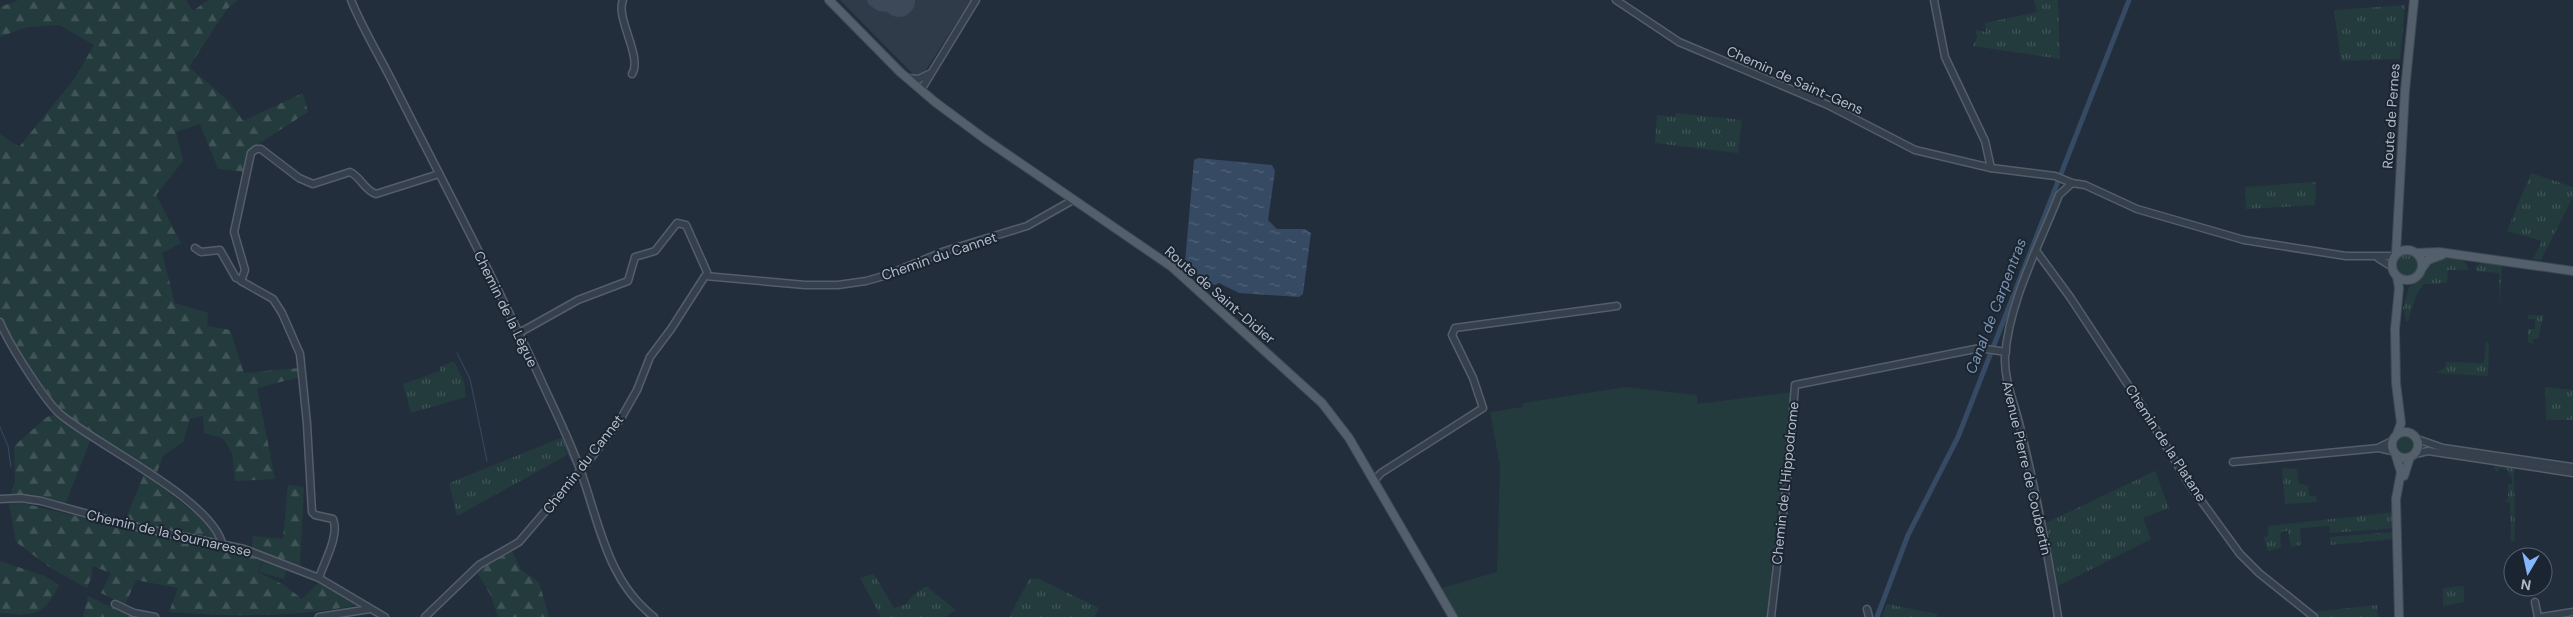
<svg xmlns="http://www.w3.org/2000/svg" width="2573" height="617" font-family="'DM Sans',sans-serif">
  <defs>
    <pattern id="grass-tufts" width="24" height="20" patternUnits="userSpaceOnUse" patternTransform="scale(1.25)"><rect width="24" height="20" fill="#243b3d"/><path d="M3 7l-1-3M5 7V3M7 7l1-3M15 17l-1-3M17 17v-4M19 17l1-3" fill="none" stroke="#415558"/></pattern>
    <pattern id="forest-firs" width="22" height="20" patternUnits="userSpaceOnUse" patternTransform="scale(1.25)"><rect width="22" height="20" fill="#243b3d"/><path d="M5 1l3.5 6h-7zM16 11l3.5 6h-7z" fill="#415558"/></pattern>
    <pattern id="water-ripples" width="26" height="14" patternUnits="userSpaceOnUse" patternTransform="scale(1.25)"><rect width="26" height="14" fill="#364a64"/><path d="M2 4q2-2 4 0t4 0M15 11q2-2 4 0t4 0" fill="none" stroke="#516279"/></pattern>
  </defs>
  <rect width="100%" height="100%" fill="#222e3c"/>
  <path fill="#303b49" d="M 840,0 L 971,0 L 924,73 L 914,75 Z"/>
  <g fill="url(#grass-tufts)">
    <path d="M 2034,0 L 2058,0 L 2060,59 L 1973,46 L 1977,38 L 1976,30 L 1986,32 L 1985,23 L 2037,12 Z"/>
    <path d="M 2405,5 L 2400,59 L 2341,61 L 2334,10 Z"/>
    <path d="M 1676,113 L 1742,120 L 1738,153 L 1655,143 L 1657,115 L 1675,117 Z"/>
    <path d="M 2531,173 L 2573,187 L 2573,197 L 2541,260 L 2533,259 L 2542,241 L 2507,231 Z"/>
    <path d="M 2316,182 L 2315,205 L 2246,209 L 2245,187 Z"/>
    <circle cx="2407" cy="264" r="11"/>
    <path d="M 2453,257 C 2460,258 2468,262 2468,270 L 2448,270 L 2447,283 L 2424,284 L 2417,293 L 2408,321 L 2406,321 L 2403,308 L 2409,287 L 2421,279 L 2431,261 Z"/>
    <path d="M 2482,261 L 2502,265 L 2500,306 L 2499,273 L 2477,271 L 2475,269 Z"/>
    <path d="M 2528,315 L 2544,315 L 2538,339 L 2533,339 L 2533,344 L 2528,342 L 2528,329 L 2535,329 L 2535,319 L 2528,319 Z"/>
    <path d="M 2486,342 L 2489,343 L 2488,376 L 2435,373 L 2445,368 L 2446,362 L 2484,363 Z"/>
    <path d="M 454,361 L 464,382 L 466,397 L 411,413 L 403,384 L 440,371 L 440,367 Z"/>
    <path d="M 2545,387 L 2573,390 L 2573,420 L 2546,420 Z"/>
    <circle cx="2405" cy="445" r="9"/>
    <path d="M 561,438 L 567,455 L 457,516 L 449,483 Z"/>
    <path d="M 2495,464 L 2514,467 L 2515,541 L 2511,541 L 2510,503 L 2505,501 L 2508,499 L 2508,485 L 2512,484 L 2512,477 L 2509,476 L 2508,470 L 2499,468 L 2498,472 L 2494,469 Z"/>
    <path d="M 2282,468 L 2297,469 L 2299,484 L 2308,485 L 2309,496 L 2316,496 L 2317,502 L 2285,504 Z"/>
    <path d="M 2155,471 L 2169,508 L 2143,518 L 2151,539 L 2058,586 L 2046,523 Z"/>
    <path d="M 2394,512 L 2394,528 L 2330,533 L 2329,526 L 2300,528 L 2301,545 L 2291,547 L 2288,531 L 2282,531 L 2280,535 L 2281,548 L 2268,551 L 2264,537 L 2268,536 L 2268,526 Z"/>
    <path d="M 2393,532 L 2393,539 L 2331,545 L 2330,537 Z"/>
    <path d="M 874,574 L 894,608 L 907,604 L 912,596 L 926,586 L 956,610 L 945,617 L 881,617 L 860,578 Z"/>
    <path d="M 1030,578 L 1039,579 L 1099,608 L 1094,617 L 1009,617 Z"/>
    <path d="M 2464,586 L 2464,602 L 2443,606 L 2443,588 Z"/>
    <path d="M 1887,604 L 1937,614 L 1937,617 L 1882,617 Z"/>
    <path d="M 2377,605 L 2378,617 L 2319,617 L 2311,612 Z"/>
  </g>
  <g fill="url(#forest-firs)">
    <path d="M 19,0 L 186,0 L 193,11 L 208,0 L 238,0 L 227,9 L 189,67 L 229,101 L 243,121 L 303,93 L 308,112 L 250,149 L 245,172 L 218,169 L 200,124 L 176,132 L 183,161 L 156,195 L 181,243 L 162,253 L 175,303 L 208,313 L 207,326 L 230,330 L 244,373 L 299,368 L 300,377 L 257,388 L 275,479 L 235,481 L 232,453 L 223,438 L 204,433 L 203,416 L 190,419 L 183,442 L 163,456 L 156,475 L 94,436 L 59,408 L 11,341 L 0,318 L 0,134 L 19,147 L 75,78 L 94,45 L 59,25 L 27,27 L 0,37 L 0,7 Z"/>
    <path d="M 55,414 L 90,441 L 65,505 L 10,496 L 15,481 L 14,446 L 47,417 Z"/>
    <path d="M 144,474 L 202,519 L 216,538 L 125,521 Z"/>
    <path d="M 288,485 L 304,487 L 300,566 L 252,548 L 253,536 L 283,539 Z"/>
    <path d="M 9,503 L 22,503 L 122,527 L 225,547 L 263,558 L 258,572 L 284,585 L 302,599 L 320,581 L 359,605 C 297,617 231,617 169,612 L 178,588 L 136,580 L 125,605 L 101,593 L 111,573 L 92,566 L 92,575 L 87,588 L 52,569 L 16,542 Z"/>
    <path d="M 512,551 L 521,570 L 539,582 L 549,617 L 498,617 L 491,596 L 477,572 L 481,567 Z"/>
    <path d="M 0,561 L 45,576 L 59,585 C 43,617 34,616 0,613 Z"/>
    <path d="M 88,596 L 132,617 L 83,617 Z"/>
  </g>
  <g fill="#243b3d">
    <path d="M 1626,387 L 1697,395 L 1697,404 L 1792,392 L 1790,435 L 1782,502 L 1778,504 L 1767,617 L 1457,617 L 1442,588 L 1497,572 L 1500,466 L 1490,412 L 1523,407 L 1523,403 Z"/>
    <path d="M 263,561 L 287,568 L 284,579 L 259,572 Z"/>
  </g>
  <path fill="url(#water-ripples)" d="M 1198,158 L 1272,165 L 1275,171 L 1268,220 L 1277,229 L 1305,229 L 1311,233 L 1303,294 L 1299,297 L 1239,293 L 1219,283 L 1215,285 L 1203,281 L 1185,262 L 1194,160 Z"/>
  <g fill="none" stroke-linecap="round" stroke-linejoin="round">
    <g stroke="#364a64" stroke-width="1">
      <path d="M 457,353 L 470,379 L 487,461"/>
      <path d="M 0,427 L 8,446 L 11,467"/>
      <path d="M 562,439 L 576,470"/>
      <path d="M 585,470 L 592,496"/>
      <path d="M 579,479 C 595,527 606,584 648,617"/>
      <path d="M 609,547 L 613,555"/>
      <path d="M 615,561 L 629,586"/>
    </g>
    <path stroke="#364a64" stroke-width="5" d="M 1877,617 L 1908,535 L 1958,437 L 2129,0"/>
    <path stroke="#3d4958" stroke-width="12" d="M 873,0 L 880,5 L 887,6 L 895,0"/>
    <path stroke="#3d4958" stroke-width="32" d="M 898,0 L 899,1"/>
    <g stroke="#545e6a" stroke-width="9">
      <g id="minor">
        <path d="M 351,0 C 364,32 382,60 397,91 C 445,186 496,281 540,378 C 554,409 570,440 581,472 C 600,525 607,580 654,617"/>
        <path d="M 623,0 C 615,18 643,57 632,74"/>
        <path d="M 1616,0 L 1679,42 L 1828,105 L 1915,150 L 1991,168 L 2055,176 L 2072,183 L 2085,185 L 2137,209 L 2244,240 L 2346,256 L 2395,256"/>
        <path d="M 1934,0 L 1945,57 L 1985,141 L 1991,168"/>
        <path d="M 908,78 L 919,79 L 929,74"/>
        <path d="M 921,90 L 976,0"/>
        <path d="M 195,248 L 201,252 L 220,250 L 236,278 L 242,280"/>
        <path d="M 2037,252 L 2070,297 L 2138,400 L 2189,484 L 2240,554 L 2259,573 L 2314,617"/>
        <path d="M 2378,258 L 2392,267"/>
        <path d="M 0,322 C 7,341 45,401 60,414 C 98,446 209,498 222,543"/>
        <path d="M 519,333 L 578,300 L 628,281 L 635,257 L 655,251 L 677,223 L 686,225 L 707,272"/>
        <path d="M 2417,439 L 2443,448 L 2573,467"/>
        <path d="M 2380,447 L 2392,441"/>
        <path d="M 2415,454 L 2428,451 L 2573,473"/>
        <path d="M 2233,462 L 2379,448 L 2392,451"/>
        <path d="M 1374,481 L 1381,473 L 1483,408 L 1473,378 L 1452,335 L 1455,328 L 1617,306"/>
        <path d="M 0,499 L 21,498 L 41,501 L 128,525 L 244,549 L 319,578 L 385,617"/>
        <path d="M 319,578 C 324,562 340,535 333,519 L 315,515 L 312,512 L 307,424 L 300,354 L 282,313 L 273,299 L 241,281 L 245,270 L 234,232 L 251,153 L 256,149 L 261,149 L 299,178 L 313,184 L 350,172 C 361,177 364,190 376,194 L 439,174"/>
        <path d="M 2535,602 L 2538,617"/>
        <path d="M 115,604 L 134,613 L 155,617"/>
        <path d="M 1867,609 L 1869,617"/>
        <path d="M 319,617 L 370,609"/>
        <path d="M 425,617 L 479,565 L 519,542 L 591,458 L 620,420 L 637,390 L 650,357 L 671,329 L 705,276 L 805,285 L 838,285 L 866,281 L 887,275 L 945,251 L 1027,226 L 1073,200"/>
        <path d="M 1771,617 L 1789,463 L 1795,385 L 1980,348 L 2006,352"/>
        <path d="M 2058,617 C 2048,555 2036,492 2021,431 C 2016,406 2004,383 2005,357 C 2009,301 2039,246 2059,195 L 2072,183"/>
        <path d="M 2542,617 L 2573,612"/>
      </g>
    </g>
    <g stroke="#3f4955" stroke-width="10">
      <g id="major">
        <path d="M 829,0 L 900,72 L 935,102 L 985,139 L 1172,267 L 1322,403 L 1349,438 L 1453,617"/>
        <circle cx="2407" cy="265" r="15"/>
        <path d="M 2416,253 L 2439,252 L 2573,271"/>
        <path d="M 2396,254 L 2405,90 L 2414,0"/>
        <path d="M 2422,268 L 2428,260 L 2442,255"/>
        <path d="M 2397,277 L 2399,288 L 2395,329 L 2396,383 L 2401,423 L 2397,434"/>
        <circle cx="2405" cy="445" r="13"/>
        <path d="M 2396,456 L 2401,472 L 2396,499 L 2399,617"/>
        <path d="M 2404,476 L 2410,457"/>
      </g>
    </g>
    <use href="#minor" stroke="#36404c" stroke-width="6"/>
    <use href="#major" stroke="#545f6c" stroke-width="8"/>
  </g>
  <g text-anchor="middle" dominant-baseline="central" stroke-width="4" stroke-linejoin="round" paint-order="stroke">
    <g font-size="14" fill="#b2bbc8" stroke="#1b2531">
      <text transform="translate(1795 80) rotate(24)">Chemin de Saint-Gens</text>
      <text transform="translate(2391 116) rotate(-86)">Route de Pernes</text>
      <text transform="translate(939 256) rotate(-19)">Chemin du Cannet</text>
      <text transform="translate(1220 295) rotate(41)">Route de Saint-Didier</text>
      <text transform="translate(506 309) rotate(64)">Chemin de la Lègue</text>
      <text transform="translate(2166 443) rotate(57)">Chemin de la Platane</text>
      <text transform="translate(583 464) rotate(-52)">Chemin du Cannet</text>
      <text transform="translate(2027 468) rotate(77)">Avenue Pierre de Coubertin</text>
      <text transform="translate(1785 483) rotate(-84)">Chemin de L'Hippodrome</text>
      <text transform="translate(169 533) rotate(13)">Chemin de la Sournaresse</text>
    </g>
    <g font-size="15" font-style="italic" fill="#7992b1" stroke="#1b2531">
      <text transform="translate(1996 306) rotate(-69)">Canal de Carpentras</text>
    </g>
  </g>
  <g transform="translate(2528 572) rotate(189)"><circle r="24" fill="#1b2531" stroke="#57616d"/>
  <path d="M0-4L9 19L0 12L-9 19Z" fill="#85b5fa"/>
  <text y="-8" font-size="14" font-weight="bold" text-anchor="middle" fill="#b2bbc8">N</text>
  </g>
</svg>
